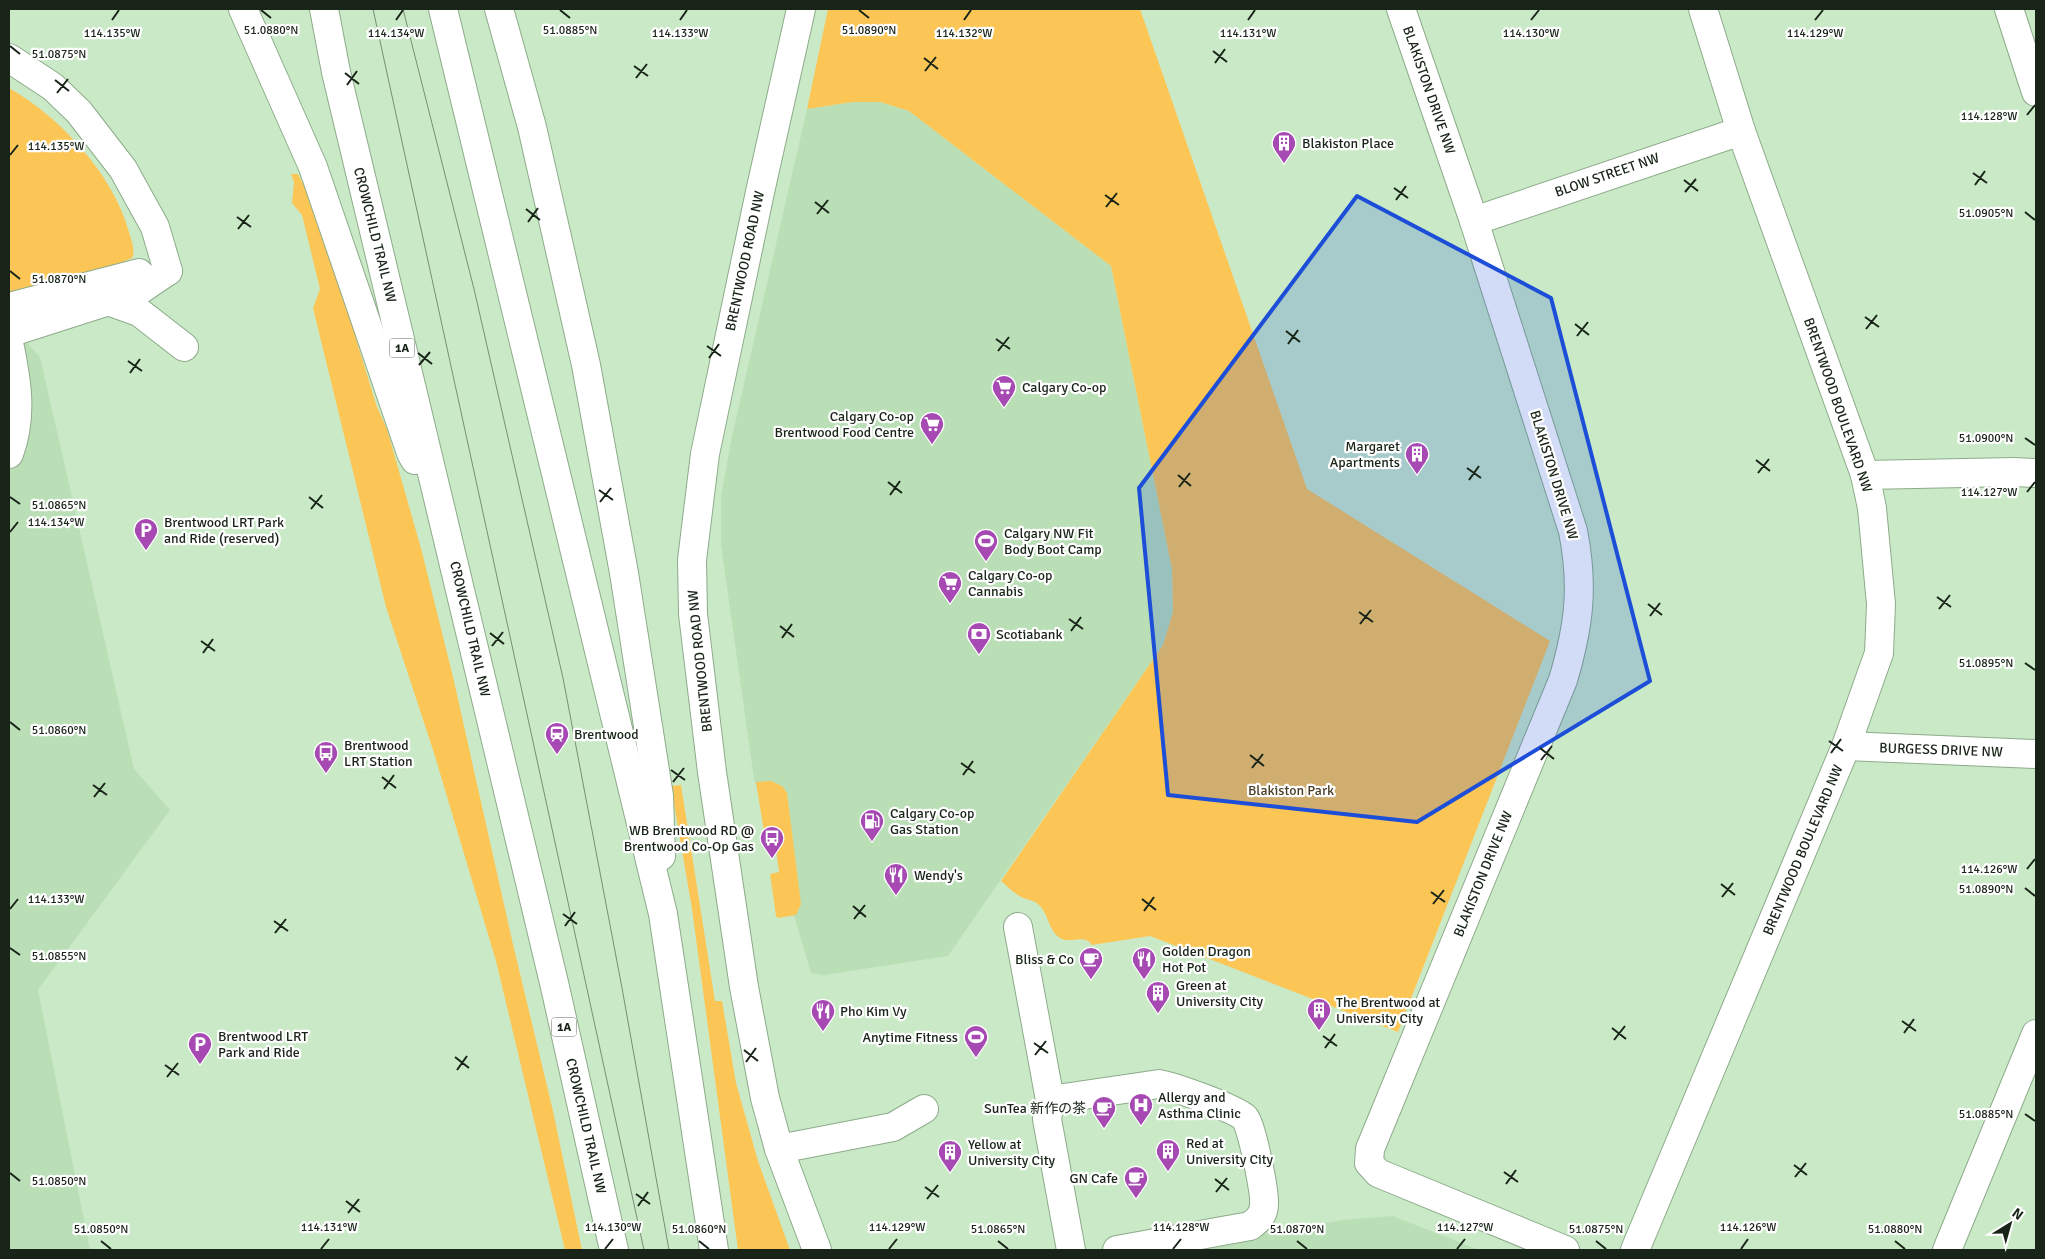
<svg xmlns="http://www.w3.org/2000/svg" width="2045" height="1259" font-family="Signika,'Noto Sans SC','Noto Sans JP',sans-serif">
  <rect width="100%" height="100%" fill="#caeac7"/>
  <g fill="#badfb6">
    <path d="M 853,102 L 880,102 L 909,111 L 1111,266 L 1172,569 L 1173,612 L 1163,645 L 948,956 L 824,975 L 811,973 L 754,779 L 721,545 L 721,497 L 732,436 L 807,109 Z"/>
    <path d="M 9,324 L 40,357 L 134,769 L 170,810 L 38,990 L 90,1250 L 9,1250 Z"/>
    <path d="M 1393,1216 L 1479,1250 L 1170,1250 L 1342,1220 Z"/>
  </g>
  <g fill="#fcc657">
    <path d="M 828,9 L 1140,9 L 1307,489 L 1550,641 L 1398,1032 L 1150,936 L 1092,945 C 1083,933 1071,945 1060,938 C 1049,931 1048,914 1040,906 C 1034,899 1025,900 1019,896 C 1013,892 1007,886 1001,881 L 1163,645 L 1173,612 L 1172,569 L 1111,266 L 909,111 L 880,102 L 853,102 L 807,109 Z"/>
    <path d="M 9,88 C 60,117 113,174 129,232 C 131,240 136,250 132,258 L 125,261 L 127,266 L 9,297 Z"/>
    <path d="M 291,174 L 298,174 L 309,196 L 354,323 L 356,339 L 377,407 L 387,429 L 422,552 L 453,677 L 512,940 L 553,1111 L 582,1250 L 565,1250 L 496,961 L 434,753 L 386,607 L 313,308 L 320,289 L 302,215 L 292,203 L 294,182 Z"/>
    <path d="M 771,781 L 782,786 L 787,793 L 801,904 L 796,915 L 778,918 L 776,916 L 770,874 L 779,872 L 775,843 L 766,844 L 756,782 Z"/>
    <path d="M 681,785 L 715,1001 L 722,1001 L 736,1083 L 758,1161 L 790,1250 L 738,1250 L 692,909 L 671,786 Z"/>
  </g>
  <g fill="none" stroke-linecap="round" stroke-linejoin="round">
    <g stroke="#8dab8a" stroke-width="30">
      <g id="minor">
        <path d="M 801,9 L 760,192 L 705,454 L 692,560 L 693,614 L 712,772 L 744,987 L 765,1098 L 779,1149 L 817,1250"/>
        <path d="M 1401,9 L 1474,221 L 1573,531 C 1584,587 1579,626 1563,680 L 1370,1149 L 1369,1163 L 1378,1173 L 1565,1250"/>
        <path d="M 2009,9 L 2036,92"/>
        <path d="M 9,58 L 53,87 L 79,112 L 123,169 L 155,227 L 168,271"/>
        <path d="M 1474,221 L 1741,131"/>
        <path d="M 108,301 L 139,312 L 184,347"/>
        <path d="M 9,307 L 139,273"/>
        <path d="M 9,333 L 137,292 L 168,271"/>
        <path d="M 9,343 C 17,381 23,416 9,454"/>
        <path d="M 1865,475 L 2014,472 L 2036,473"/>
        <path d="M 1846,746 L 2036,754"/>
        <path d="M 1018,927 L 1050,1100 L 1047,1119 L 1071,1250"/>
        <path d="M 1050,1100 L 1159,1084 C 1173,1086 1236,1109 1245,1118 C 1252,1126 1265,1193 1264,1204 C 1264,1215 1258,1220 1250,1226 L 1117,1250"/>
        <path d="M 779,1149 L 893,1127 L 924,1109"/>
        <path d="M 1635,1250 L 1846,746 L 1879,653 L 1881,604 L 1872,508 L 1865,475 L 1741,131 L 1703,9"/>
        <path d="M 1947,1250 L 2036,1034"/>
      </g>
    </g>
    <g stroke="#8dab8a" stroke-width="30">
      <g id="highway">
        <path d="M 243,9 L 313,167 L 411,453 L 415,460"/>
        <path d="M 324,9 L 336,72 L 555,987 L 614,1250"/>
        <path d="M 443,9 L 663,914 L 714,1250"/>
        <path d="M 499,9 L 532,127 L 586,365 L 624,573 L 659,796 L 661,856"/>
      </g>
    </g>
    <use href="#minor" stroke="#fff" stroke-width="28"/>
    <use href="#highway" stroke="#fff" stroke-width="28"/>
    <g stroke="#778e75" stroke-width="1">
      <path d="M 373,9 L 644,1250"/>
      <path d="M 403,9 L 474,289 L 563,678 L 622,988 L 669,1250"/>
    </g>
  </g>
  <path fill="#1d4ed8" fill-opacity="0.2" stroke="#1d4ed8" stroke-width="4" stroke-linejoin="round" d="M 1357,196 L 1551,298 L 1650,681 L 1417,822 L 1168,795 L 1139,488 Z"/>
  <path fill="none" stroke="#182417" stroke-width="2" d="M 261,10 L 271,18M 560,10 L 570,18M 859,10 L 869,18M 112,20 L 119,10M 396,20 L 403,10M 680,20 L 687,10M 964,20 L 971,10M 1248,20 L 1255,10M 1531,20 L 1539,10M 1815,20 L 1823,10M 10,46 L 20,54M 1213,51 L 1227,62M 924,58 L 938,69M 1215,63 L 1225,49M 634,66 L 648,76M 925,71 L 936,57M 345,73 L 359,84M 636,78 L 647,64M 55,80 L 69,91M 347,85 L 357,71M 57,93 L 68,79M 2027,115 L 2035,105M 10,155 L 18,145M 1973,173 L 1987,183M 1684,180 L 1698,191M 1975,185 L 1985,171M 1394,188 L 1408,198M 1685,192 L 1696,179M 1105,195 L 1119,205M 1396,200 L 1406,186M 815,202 L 829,213M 1106,207 L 1117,193M 526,209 L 540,220M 2025,212 L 2035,220M 817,214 L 828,200M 237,217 L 251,227M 528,222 L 538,208M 238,229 L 249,215M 10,271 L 20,279M 1865,317 L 1879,327M 1575,324 L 1589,335M 1866,329 L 1877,315M 1286,331 L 1300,342M 1577,336 L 1588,322M 996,339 L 1010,349M 1288,344 L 1298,330M 707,346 L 721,356M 998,351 L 1009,337M 418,353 L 432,364M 709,358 L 719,344M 128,361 L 142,371M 419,365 L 430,352M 130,373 L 140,359M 2025,438 L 2035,445M 1756,460 L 1770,471M 1467,468 L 1481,478M 1758,473 L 1769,459M 1178,475 L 1191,486M 1469,480 L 1479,466M 888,482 L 902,493M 1179,487 L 1190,473M 599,490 L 613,500M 2027,492 L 2035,482M 890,495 L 900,481M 10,497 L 20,504M 309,497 L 323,508M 600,502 L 611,488M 311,509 L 322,495M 10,532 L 18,522M 1937,597 L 1951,607M 1648,604 L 1662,615M 1939,609 L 1950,595M 1359,612 L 1373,622M 1650,616 L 1660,603M 1069,619 L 1083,629M 1360,624 L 1371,610M 780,626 L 794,637M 1071,631 L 1081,617M 490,633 L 504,644M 782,638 L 792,624M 201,641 L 215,651M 492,646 L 503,632M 203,653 L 213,639M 2025,663 L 2035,670M 10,722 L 20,730M 1829,741 L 1843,751M 1540,748 L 1554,759M 1831,753 L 1841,739M 1250,755 L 1264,766M 1541,760 L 1552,746M 961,763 L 975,773M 1252,768 L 1263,754M 671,770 L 685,780M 963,775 L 973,761M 382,777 L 396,788M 673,782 L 684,768M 93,785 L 107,795M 384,789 L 394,775M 94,797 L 105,783M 2027,869 L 2035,859M 1721,884 L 1735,895M 2025,888 L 2035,896M 1431,892 L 1445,902M 1722,897 L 1733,883M 1142,899 L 1156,910M 1433,904 L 1444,890M 853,906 L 866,917M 10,909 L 18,899M 1144,911 L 1154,897M 563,914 L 577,924M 854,919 L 865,905M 274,921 L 288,931M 565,926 L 575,912M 275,933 L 286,919M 10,948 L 20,955M 1902,1021 L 1916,1031M 1612,1028 L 1626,1039M 1904,1033 L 1914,1019M 1323,1036 L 1337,1046M 1614,1040 L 1625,1026M 1034,1043 L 1048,1053M 1325,1048 L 1335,1034M 744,1050 L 758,1061M 1035,1055 L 1046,1041M 455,1057 L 469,1068M 746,1062 L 756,1048M 165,1065 L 179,1075M 457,1070 L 467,1056M 167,1077 L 178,1063M 2025,1114 L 2035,1121M 1794,1165 L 1807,1175M 1504,1172 L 1518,1182M 10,1173 L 20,1181M 1795,1177 L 1806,1163M 1215,1179 L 1229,1190M 1506,1184 L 1516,1170M 925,1187 L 939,1197M 1216,1192 L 1227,1178M 636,1194 L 650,1204M 927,1199 L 938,1185M 346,1201 L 360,1212M 638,1206 L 648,1192M 348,1213 L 359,1199M 101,1241 L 111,1249M 699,1241 L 709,1249M 998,1241 L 1008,1249M 1297,1241 L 1307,1249M 1596,1241 L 1606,1249M 1895,1241 L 1905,1249M 321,1249 L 329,1239M 605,1249 L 613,1239M 889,1249 L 897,1239M 1173,1249 L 1181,1239M 1457,1249 L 1465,1239M 1741,1249 L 1748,1239"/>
  <defs>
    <g id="building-pin" transform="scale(1.25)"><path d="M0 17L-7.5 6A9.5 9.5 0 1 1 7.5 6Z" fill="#a649b3" stroke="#fff"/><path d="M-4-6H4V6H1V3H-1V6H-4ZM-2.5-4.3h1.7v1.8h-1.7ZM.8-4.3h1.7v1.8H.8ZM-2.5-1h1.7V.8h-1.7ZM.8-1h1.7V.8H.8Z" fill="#fff"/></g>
    <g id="supermarket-pin" transform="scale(1.25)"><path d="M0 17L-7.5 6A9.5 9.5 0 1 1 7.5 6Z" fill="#a649b3" stroke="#fff"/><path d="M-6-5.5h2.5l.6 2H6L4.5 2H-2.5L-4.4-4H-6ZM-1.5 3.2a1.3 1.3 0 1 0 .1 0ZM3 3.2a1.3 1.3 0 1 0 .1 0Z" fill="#fff"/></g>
    <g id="parking-pin" transform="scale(1.25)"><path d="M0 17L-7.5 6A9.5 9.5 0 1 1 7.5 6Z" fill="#a649b3" stroke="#fff"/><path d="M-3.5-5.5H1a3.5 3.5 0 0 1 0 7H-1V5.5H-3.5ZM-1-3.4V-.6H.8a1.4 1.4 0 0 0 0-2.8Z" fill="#fff"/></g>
    <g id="stadium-pin" transform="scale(1.25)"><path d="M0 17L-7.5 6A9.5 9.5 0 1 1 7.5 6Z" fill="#a649b3" stroke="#fff"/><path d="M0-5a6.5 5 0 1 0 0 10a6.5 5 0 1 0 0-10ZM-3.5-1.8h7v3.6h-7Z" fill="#fff"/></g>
    <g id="bank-pin" transform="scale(1.25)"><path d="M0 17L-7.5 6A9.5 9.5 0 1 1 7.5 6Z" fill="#a649b3" stroke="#fff"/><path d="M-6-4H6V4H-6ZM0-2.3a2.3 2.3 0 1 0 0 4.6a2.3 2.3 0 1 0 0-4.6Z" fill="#fff"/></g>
    <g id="station-pin" transform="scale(1.25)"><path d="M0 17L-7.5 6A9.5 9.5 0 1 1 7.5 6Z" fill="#a649b3" stroke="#fff"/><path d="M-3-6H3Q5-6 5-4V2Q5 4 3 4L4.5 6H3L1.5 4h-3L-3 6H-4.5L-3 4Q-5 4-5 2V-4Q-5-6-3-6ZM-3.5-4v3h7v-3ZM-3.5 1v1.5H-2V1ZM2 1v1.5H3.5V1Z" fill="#fff"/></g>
    <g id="bus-pin" transform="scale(1.25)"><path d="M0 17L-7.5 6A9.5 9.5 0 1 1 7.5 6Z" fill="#a649b3" stroke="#fff"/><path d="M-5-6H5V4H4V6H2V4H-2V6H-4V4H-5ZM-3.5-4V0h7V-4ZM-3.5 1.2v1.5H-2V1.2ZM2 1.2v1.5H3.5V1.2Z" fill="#fff"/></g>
    <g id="fuel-pin" transform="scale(1.25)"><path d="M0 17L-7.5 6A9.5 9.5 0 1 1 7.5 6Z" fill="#a649b3" stroke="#fff"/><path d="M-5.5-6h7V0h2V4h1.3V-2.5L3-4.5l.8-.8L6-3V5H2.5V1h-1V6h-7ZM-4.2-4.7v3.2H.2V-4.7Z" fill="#fff"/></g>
    <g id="restaurant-pin" transform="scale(1.25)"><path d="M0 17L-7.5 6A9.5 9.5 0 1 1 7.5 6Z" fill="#a649b3" stroke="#fff"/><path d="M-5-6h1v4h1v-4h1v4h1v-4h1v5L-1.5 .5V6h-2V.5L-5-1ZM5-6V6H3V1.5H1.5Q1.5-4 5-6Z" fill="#fff"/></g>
    <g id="cafe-pin" transform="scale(1.25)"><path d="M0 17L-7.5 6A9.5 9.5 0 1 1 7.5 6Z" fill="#a649b3" stroke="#fff"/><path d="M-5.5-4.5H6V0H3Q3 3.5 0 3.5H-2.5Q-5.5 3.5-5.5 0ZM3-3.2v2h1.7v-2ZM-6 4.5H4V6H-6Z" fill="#fff"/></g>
    <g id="hospital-pin" transform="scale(1.25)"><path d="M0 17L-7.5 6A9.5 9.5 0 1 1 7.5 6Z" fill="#a649b3" stroke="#fff"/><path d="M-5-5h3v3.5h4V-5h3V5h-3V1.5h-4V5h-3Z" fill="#fff"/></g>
  </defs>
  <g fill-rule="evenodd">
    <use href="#building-pin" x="1284" y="143"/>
    <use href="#supermarket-pin" x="1004" y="387"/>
    <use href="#supermarket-pin" x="932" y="424"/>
    <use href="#building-pin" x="1417" y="454"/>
    <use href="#parking-pin" x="146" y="530"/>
    <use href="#stadium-pin" x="986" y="541"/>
    <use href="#supermarket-pin" x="950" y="583"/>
    <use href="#bank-pin" x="979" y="634"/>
    <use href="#station-pin" x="557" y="734"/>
    <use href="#bus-pin" x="326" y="753"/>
    <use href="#fuel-pin" x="872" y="821"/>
    <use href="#bus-pin" x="772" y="838"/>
    <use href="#restaurant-pin" x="896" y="875"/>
    <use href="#cafe-pin" x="1091" y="959"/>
    <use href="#restaurant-pin" x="1144" y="959"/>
    <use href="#building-pin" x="1158" y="993"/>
    <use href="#building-pin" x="1319" y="1010"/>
    <use href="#restaurant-pin" x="823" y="1011"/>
    <use href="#stadium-pin" x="976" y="1037"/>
    <use href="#parking-pin" x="200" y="1044"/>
    <use href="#hospital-pin" x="1141" y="1105"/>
    <use href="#cafe-pin" x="1104" y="1108"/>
    <use href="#building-pin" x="1168" y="1151"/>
    <use href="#building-pin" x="950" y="1152"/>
    <use href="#cafe-pin" x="1136" y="1178"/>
  </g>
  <g text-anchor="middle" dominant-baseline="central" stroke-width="4.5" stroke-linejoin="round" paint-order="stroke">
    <g fill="#fff" stroke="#5d665d" stroke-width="1">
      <rect x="389.5" y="338.5" width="25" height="19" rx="4"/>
      <rect x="551.5" y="1017.5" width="25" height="19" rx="4"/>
    </g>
    <g font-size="12" font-weight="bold" fill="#182417">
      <text x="402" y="348">1A</text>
      <text x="564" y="1027">1A</text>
    </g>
    <g font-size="14" fill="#182417" stroke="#fff">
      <text transform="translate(1429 90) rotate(71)">BLAKISTON DRIVE NW</text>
      <text transform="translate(1607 175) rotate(-19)">BLOW STREET NW</text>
      <text transform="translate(375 235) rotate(76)">CROWCHILD TRAIL NW</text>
      <text transform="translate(745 261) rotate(-78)">BRENTWOOD ROAD NW</text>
      <text transform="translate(1838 405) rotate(71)">BRENTWOOD BOULEVARD NW</text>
      <text transform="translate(1554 475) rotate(73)">BLAKISTON DRIVE NW</text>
      <text transform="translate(470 629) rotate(77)">CROWCHILD TRAIL NW</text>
      <text transform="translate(700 661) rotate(-96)">BRENTWOOD ROAD NW</text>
      <text transform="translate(1941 750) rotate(2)">BURGESS DRIVE NW</text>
      <text transform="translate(1803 850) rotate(-67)">BRENTWOOD BOULEVARD NW</text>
      <text transform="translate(1483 874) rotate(-68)">BLAKISTON DRIVE NW</text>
      <text transform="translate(586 1126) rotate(77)">CROWCHILD TRAIL NW</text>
    </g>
    <g font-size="14" fill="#182417" stroke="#fff" text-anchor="start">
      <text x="1302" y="143">Blakiston Place</text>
      <text x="1022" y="387">Calgary Co-op</text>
      <text x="914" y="416" text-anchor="end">Calgary Co-op<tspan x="914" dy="16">Brentwood Food Centre</tspan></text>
      <text x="1400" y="446" text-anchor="end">Margaret<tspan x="1400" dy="16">Apartments</tspan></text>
      <text x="164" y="522">Brentwood LRT Park<tspan x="164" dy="16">and Ride (reserved)</tspan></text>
      <text x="1004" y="533">Calgary NW Fit<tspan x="1004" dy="16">Body Boot Camp</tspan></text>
      <text x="968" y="575">Calgary Co-op<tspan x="968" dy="16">Cannabis</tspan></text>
      <text x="996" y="634">Scotiabank</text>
      <text x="574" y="734">Brentwood</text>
      <text x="344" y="745">Brentwood<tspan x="344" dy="16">LRT Station</tspan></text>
      <text x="890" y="813">Calgary Co-op<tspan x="890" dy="16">Gas Station</tspan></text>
      <text x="754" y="830" text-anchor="end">WB Brentwood RD @<tspan x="754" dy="16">Brentwood Co-Op Gas</tspan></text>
      <text x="914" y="875">Wendy's</text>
      <text x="1162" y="951">Golden Dragon<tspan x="1162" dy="16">Hot Pot</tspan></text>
      <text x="1074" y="959" text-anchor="end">Bliss &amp; Co</text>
      <text x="1176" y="985">Green at<tspan x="1176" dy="16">University City</tspan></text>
      <text x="1336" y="1002">The Brentwood at<tspan x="1336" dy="16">University City</tspan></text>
      <text x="840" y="1011">Pho Kim Vy</text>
      <text x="218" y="1036">Brentwood LRT<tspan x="218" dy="16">Park and Ride</tspan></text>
      <text x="958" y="1037" text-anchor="end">Anytime Fitness</text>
      <text x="1158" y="1097">Allergy and<tspan x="1158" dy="16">Asthma Clinic</tspan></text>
      <text x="1086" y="1108" text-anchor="end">SunTea 新作の茶</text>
      <text x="1186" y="1143">Red at<tspan x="1186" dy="16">University City</tspan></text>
      <text x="968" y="1144">Yellow at<tspan x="968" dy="16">University City</tspan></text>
      <text x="1118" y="1178" text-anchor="end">GN Cafe</text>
    </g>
    <g font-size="14" fill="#493d26" stroke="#fff">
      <text x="1291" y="790">Blakiston Park</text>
    </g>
  </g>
  <g font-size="12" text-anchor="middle" fill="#182417" stroke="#fff" stroke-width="4.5" stroke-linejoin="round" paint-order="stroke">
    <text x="271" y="34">51.0880°N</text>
    <text x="570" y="34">51.0885°N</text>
    <text x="869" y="34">51.0890°N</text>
    <text x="112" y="37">114.135°W</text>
    <text x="396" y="37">114.134°W</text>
    <text x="680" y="37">114.133°W</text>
    <text x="964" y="37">114.132°W</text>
    <text x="1248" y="37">114.131°W</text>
    <text x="1531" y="37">114.130°W</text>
    <text x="1815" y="37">114.129°W</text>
    <text x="59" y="58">51.0875°N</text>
    <text x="1989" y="120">114.128°W</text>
    <text x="56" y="150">114.135°W</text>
    <text x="1986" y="217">51.0905°N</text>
    <text x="59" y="283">51.0870°N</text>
    <text x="1986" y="442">51.0900°N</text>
    <text x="1989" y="496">114.127°W</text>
    <text x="59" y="509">51.0865°N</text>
    <text x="56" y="526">114.134°W</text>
    <text x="1986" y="667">51.0895°N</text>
    <text x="59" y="734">51.0860°N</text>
    <text x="1989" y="873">114.126°W</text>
    <text x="1986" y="893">51.0890°N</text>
    <text x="56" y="903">114.133°W</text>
    <text x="59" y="960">51.0855°N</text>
    <text x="1986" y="1118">51.0885°N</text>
    <text x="59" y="1185">51.0850°N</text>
    <text x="329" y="1231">114.131°W</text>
    <text x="613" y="1231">114.130°W</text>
    <text x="897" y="1231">114.129°W</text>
    <text x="1181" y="1231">114.128°W</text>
    <text x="1465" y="1231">114.127°W</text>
    <text x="1748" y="1231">114.126°W</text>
    <text x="101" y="1233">51.0850°N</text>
    <text x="699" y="1233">51.0860°N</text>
    <text x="998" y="1233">51.0865°N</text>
    <text x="1297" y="1233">51.0870°N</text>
    <text x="1596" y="1233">51.0875°N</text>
    <text x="1895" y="1233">51.0880°N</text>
  </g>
  <rect width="2045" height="1259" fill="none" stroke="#182417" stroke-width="20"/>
  <g transform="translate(2010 1224) rotate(37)" stroke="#ffffff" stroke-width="4" paint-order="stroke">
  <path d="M0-4L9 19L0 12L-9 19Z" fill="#182417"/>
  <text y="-8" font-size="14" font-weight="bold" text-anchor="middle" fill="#182417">N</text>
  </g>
</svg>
